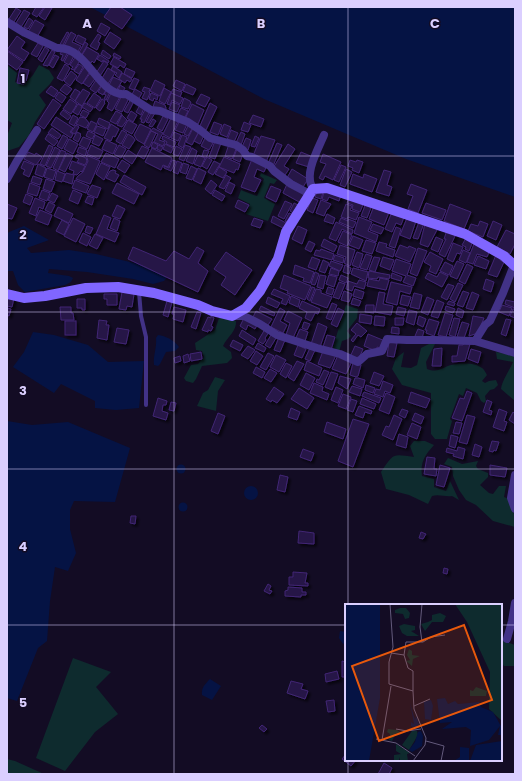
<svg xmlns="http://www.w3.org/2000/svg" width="522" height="781" font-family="Poppins,sans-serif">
  <defs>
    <filter id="shadow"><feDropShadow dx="2.5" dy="2.5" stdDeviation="1" flood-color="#0009"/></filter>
  </defs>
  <rect width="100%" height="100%" fill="#130c24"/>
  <g fill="#0e2b2e">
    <path d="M 7,65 L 17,73 L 15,82 L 19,84 L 25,84 L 33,75 L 39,65 L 49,70 L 54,78 L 50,84 L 39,95 L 46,105 L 35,122 L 29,135 L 19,147 L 7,151 L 7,136 L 12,123 L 7,120 Z"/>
    <path d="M 261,173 L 277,180 L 274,184 L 270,183 L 264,198 L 275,204 L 268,221 L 246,214 L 250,204 L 238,198 L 241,190 L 257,196 L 264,179 L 260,176 Z"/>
    <path d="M 346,305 L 358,309 L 357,318 L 347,331 L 351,336 L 348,339 L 342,341 L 339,352 L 332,350 Z"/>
    <path d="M 221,317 L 236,321 C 237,331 227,337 223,346 L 231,352 L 232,358 L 227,363 L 202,366 L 196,379 L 193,383 L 186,381 L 184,378 L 191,365 L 198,364 L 204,357 L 202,351 L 196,350 L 195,343 L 215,330 L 219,318 Z"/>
    <path d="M 429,344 L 435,344 L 426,362 L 427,369 C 438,373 441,368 451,365 C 459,363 475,362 482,368 C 484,369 486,373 487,375 L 482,381 L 485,383 L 489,381 L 496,380 L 498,385 L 494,389 L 490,390 L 485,396 L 486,401 L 484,403 L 481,401 L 477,393 L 466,388 L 463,396 L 459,394 L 450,419 L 452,421 L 447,439 L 435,439 L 431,434 L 431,393 L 402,385 L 392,369 L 396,358 L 404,352 L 401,367 L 411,368 L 417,365 L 421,348 Z"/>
    <path d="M 496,352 L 515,356 L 515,401 L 501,389 C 502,381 509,371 513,362 L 497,359 Z"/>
    <path d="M 215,377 L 225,380 L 218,391 L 216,411 L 197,406 L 203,393 L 208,390 Z"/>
    <path d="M 414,441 L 425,441 L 434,445 C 425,455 420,462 422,476 L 434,479 L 434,487 L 446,491 L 450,481 L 459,500 L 452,496 C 445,497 439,494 432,496 L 428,504 L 409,495 L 386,489 L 381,472 C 394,453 392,454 414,457 L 410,446 Z"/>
    <path d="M 448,458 L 462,464 L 478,461 L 476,466 L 478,469 L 488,473 L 488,477 L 480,485 L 489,493 L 493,494 L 499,486 L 506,486 L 504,497 L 509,499 L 515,517 L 515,527 L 493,521 L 476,505 L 466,500 L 459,490 L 453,476 L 452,467 L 444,464 Z"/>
    <path d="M 501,640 L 515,645 L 515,666 L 504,666 L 501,662 Z"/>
    <path d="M 73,658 L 111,672 L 96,687 L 118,714 L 95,732 L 65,771 L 36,758 Z"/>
    <path d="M 7,759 L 15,761 L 44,774 L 7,774 Z"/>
  </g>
  <g fill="#051344">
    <path d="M 90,7 L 515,7 L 515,197 L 406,159 L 264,99 Z"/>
    <path d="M 24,226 L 49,240 L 27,248 L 31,253 L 69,250 L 96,254 L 164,270 L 168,276 L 164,281 L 153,284 L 133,279 L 87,272 L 49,269 L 48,273 L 69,276 L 73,278 L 71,282 L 65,285 L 25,292 L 18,285 L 13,271 L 7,271 L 7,234 L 9,232 Z"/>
    <path d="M 33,332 L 54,335 L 88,345 L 108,362 L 144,361 L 139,408 L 116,410 L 95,408 L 95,401 L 61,384 L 54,393 L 13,367 L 24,352 Z"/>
    <path d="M 158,335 C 166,336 174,340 179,347 L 175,351 L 166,352 L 160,364 L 158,366 L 154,365 C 153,355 157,348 156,338 Z"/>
    <path d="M 7,421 L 32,425 L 68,422 L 130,448 L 115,502 L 74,501 L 70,510 L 70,529 L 76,553 L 68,571 L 55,567 L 50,601 L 47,641 L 38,648 L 17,701 L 7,698 Z"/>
    <circle cx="181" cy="469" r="4.5"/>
    <circle cx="251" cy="493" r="7"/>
    <circle cx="183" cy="507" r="4.5"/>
    <path d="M 340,631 L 346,632 L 346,642 L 343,644 L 339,638 Z"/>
    <path d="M 210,679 L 221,686 L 212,700 L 202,695 C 201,688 205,684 210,679 Z"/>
  </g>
  <g fill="#271646" stroke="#412675" filter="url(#shadow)">
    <path d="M 36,7 L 44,7 L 37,17 L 32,14 Z"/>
    <path d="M 45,7 L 52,8 L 45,20 L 39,16 Z"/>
    <path d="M 111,7 L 120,7 L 132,15 L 122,29 L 104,17 Z"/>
    <path d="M 16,8 L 21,11 L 14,22 L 9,19 Z"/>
    <path d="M 24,10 L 30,13 L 21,27 L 16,23 Z"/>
    <path d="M 29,18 L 33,21 L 28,29 L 24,27 Z"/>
    <path d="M 35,20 L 44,25 L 37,37 L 28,32 Z"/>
    <path d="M 101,23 L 110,28 L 105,36 L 97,31 Z"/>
    <path d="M 67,32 L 69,33 L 62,47 L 59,46 Z"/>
    <path d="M 71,32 L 76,35 L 72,42 L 81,46 L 77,53 L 64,46 Z"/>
    <path d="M 110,32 L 121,39 L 114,49 L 104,42 Z"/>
    <path d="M 98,34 L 101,36 L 98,42 L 100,43 L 97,50 L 90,46 Z"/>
    <path d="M 78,35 L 86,39 L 83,45 L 75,41 Z"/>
    <path d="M 17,36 L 25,42 L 21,48 L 29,53 L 24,61 L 7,50 Z"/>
    <path d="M 85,42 L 88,44 L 81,56 L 78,54 Z"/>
    <path d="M 38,43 L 43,46 L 37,57 L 31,54 Z"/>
    <path d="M 45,47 L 49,50 L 42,62 L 38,59 Z"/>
    <path d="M 87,47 L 99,54 L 94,63 L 92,61 L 91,63 L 81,57 Z"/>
    <path d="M 63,49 L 68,52 L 63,61 L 61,60 L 63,55 L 60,54 Z"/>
    <path d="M 52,50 L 55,52 L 48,66 L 43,65 Z"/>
    <path d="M 103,50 L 111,56 L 109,59 L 101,54 Z"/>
    <path d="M 7,51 L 23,62 L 17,70 L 7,63 Z"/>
    <path d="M 70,51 L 75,54 L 69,65 L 64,62 Z"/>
    <path d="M 114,53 L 121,57 L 120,59 L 113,56 Z"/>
    <path d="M 55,55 L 59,57 L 53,68 L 49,65 Z"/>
    <path d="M 100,55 L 109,61 L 108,63 L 103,60 L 102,62 L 97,59 Z"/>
    <path d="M 76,56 L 81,59 L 74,70 L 71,69 L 73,67 L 70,65 Z"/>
    <path d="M 114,57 L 126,64 L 124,68 L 120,65 L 118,68 L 110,64 Z"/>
    <path d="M 104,61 L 108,64 L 100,76 L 96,73 Z"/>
    <path d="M 65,64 L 70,68 L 63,81 L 57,78 Z"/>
    <path d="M 79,64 L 83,67 L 79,74 L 74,71 Z"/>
    <path d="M 85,66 L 91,70 L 82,84 L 76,80 Z"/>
    <path d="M 113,66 L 122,72 L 119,78 L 115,75 L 117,73 L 111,70 Z"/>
    <path d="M 20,68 L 29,70 L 26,81 L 25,81 L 24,84 L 17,83 Z"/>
    <path d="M 108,68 L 115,73 L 107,85 L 101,80 Z"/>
    <path d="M 126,68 L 135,72 L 132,78 L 124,74 Z"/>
    <path d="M 71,71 L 77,76 L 70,86 L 64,81 Z"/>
    <path d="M 91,72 L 97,76 L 89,87 L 83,83 Z"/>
    <path d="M 122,73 L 132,79 L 130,82 L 127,80 L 125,83 L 119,79 Z"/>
    <path d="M 113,77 L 122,81 L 116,91 L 108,87 Z"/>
    <path d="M 134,78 L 139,80 L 134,90 L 129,88 Z"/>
    <path d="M 96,80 L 102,84 L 96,93 L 90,89 Z"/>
    <path d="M 155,80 L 165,85 L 160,96 L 150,91 Z"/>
    <path d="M 176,80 L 185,84 L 182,91 L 173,86 Z"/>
    <path d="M 65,84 L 72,89 L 67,95 L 60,90 Z"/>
    <path d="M 186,84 L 196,89 L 193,95 L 183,91 Z"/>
    <path d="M 102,85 L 107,88 L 103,95 L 98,92 Z"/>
    <path d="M 120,85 L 125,88 L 122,93 L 118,91 Z"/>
    <path d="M 51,86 L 58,91 L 54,97 L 46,92 Z"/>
    <path d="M 144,87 L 150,89 L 149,92 L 150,93 L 147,100 L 142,98 L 145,92 L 142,91 Z"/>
    <path d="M 108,88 L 111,90 L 106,100 L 104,99 L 106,95 L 104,94 Z"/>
    <path d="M 164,88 L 171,92 L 165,104 L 159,101 Z"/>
    <path d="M 75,89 L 80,92 L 75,101 L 70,97 Z"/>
    <path d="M 83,89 L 90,93 L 82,106 L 75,101 Z"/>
    <path d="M 135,89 L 142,93 L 138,100 L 131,96 Z"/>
    <path d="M 173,89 L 182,92 L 180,97 L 171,93 Z"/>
    <path d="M 112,91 L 121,95 L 112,111 L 107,108 L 109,103 L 107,101 Z"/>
    <path d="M 59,92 L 66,97 L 62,103 L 55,98 Z"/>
    <path d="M 94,93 L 101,98 L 95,108 L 87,103 Z"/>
    <path d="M 151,93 L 158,96 L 157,100 L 154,98 L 153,101 L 149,99 Z"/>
    <path d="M 171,93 L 183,98 L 180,104 L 172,100 L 170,105 L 167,104 Z"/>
    <path d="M 201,94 L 210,98 L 205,107 L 196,103 Z"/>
    <path d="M 122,95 L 129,98 L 122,112 L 115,109 Z"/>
    <path d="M 184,98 L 190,101 L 191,103 L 188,109 L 181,107 Z"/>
    <path d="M 53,99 L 61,105 L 44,129 L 37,124 Z"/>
    <path d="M 70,99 L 77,104 L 71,114 L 63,109 Z"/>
    <path d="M 102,99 L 105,101 L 104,102 L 105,103 L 100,111 L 96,108 Z"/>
    <path d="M 131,99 L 134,101 L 128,113 L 124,111 Z"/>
    <path d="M 155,101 L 165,105 L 166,108 L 165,112 L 153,107 Z"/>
    <path d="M 172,102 L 180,105 L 177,112 L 169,109 Z"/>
    <path d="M 85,103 L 93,108 L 90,112 L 82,107 Z"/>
    <path d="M 210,103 L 217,107 L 206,130 L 200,126 Z"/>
    <path d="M 78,104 L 82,106 L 81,108 L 82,108 L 78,115 L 73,112 Z"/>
    <path d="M 192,104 L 204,110 L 198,124 L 185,119 Z"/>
    <path d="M 140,105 L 144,108 L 141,115 L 136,112 Z"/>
    <path d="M 146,108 L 150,111 L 144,123 L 141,122 L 142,119 L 140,119 Z"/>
    <path d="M 181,108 L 188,111 L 184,119 L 177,116 Z"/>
    <path d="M 63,110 L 71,116 L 68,120 L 60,114 Z"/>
    <path d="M 83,110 L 89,113 L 86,118 L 80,115 Z"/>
    <path d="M 116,111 L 122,114 L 116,124 L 110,121 Z"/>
    <path d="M 131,111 L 137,115 L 133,122 L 127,118 Z"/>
    <path d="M 152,111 L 155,113 L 149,123 L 146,122 Z"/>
    <path d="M 73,115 L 78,118 L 74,126 L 69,123 Z"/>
    <path d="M 122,115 L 127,120 L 122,127 L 117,125 Z"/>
    <path d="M 253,115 L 264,119 L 261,127 L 249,123 Z"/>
    <path d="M 163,116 L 168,119 L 162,131 L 157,128 Z"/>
    <path d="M 56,117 L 73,128 L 70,132 L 73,134 L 71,138 L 51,125 Z"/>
    <path d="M 80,117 L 85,118 L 89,123 L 86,128 L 76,124 Z"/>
    <path d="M 99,118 L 110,123 L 108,129 L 98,124 L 99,123 L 97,123 Z"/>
    <path d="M 171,118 L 178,121 L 170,138 L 163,134 Z"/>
    <path d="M 153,119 L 156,121 L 152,127 L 149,126 Z"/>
    <path d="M 128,120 L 137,125 L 132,134 L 123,129 Z"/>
    <path d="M 180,120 L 187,124 L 183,133 L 175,130 Z"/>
    <path d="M 91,121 L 97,124 L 93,132 L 87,129 Z"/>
    <path d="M 214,122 L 222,125 L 218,135 L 210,132 Z"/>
    <path d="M 244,122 L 251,125 L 248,132 L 241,130 Z"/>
    <path d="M 111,124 L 119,129 L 115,137 L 113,136 L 111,141 L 104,138 Z"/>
    <path d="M 140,124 L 151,129 L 144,144 L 137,140 L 134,135 Z"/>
    <path d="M 189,124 L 193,127 L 188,136 L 184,134 Z"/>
    <path d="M 224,124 L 231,127 L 227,137 L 220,134 Z"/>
    <path d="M 76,125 L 79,127 L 75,134 L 71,132 Z"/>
    <path d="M 97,126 L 106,129 L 103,136 L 94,132 Z"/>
    <path d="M 52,128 L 61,135 L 58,139 L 48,133 Z"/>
    <path d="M 153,128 L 163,133 L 159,140 L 165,142 L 163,146 L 154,142 L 158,134 L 151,131 Z"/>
    <path d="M 193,128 L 199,131 L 192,145 L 186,142 Z"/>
    <path d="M 122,130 L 127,133 L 121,144 L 116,141 Z"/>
    <path d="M 231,130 L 238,133 L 234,142 L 227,140 Z"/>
    <path d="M 88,131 L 95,134 L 92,139 L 86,136 Z"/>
    <path d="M 151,131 L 156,133 L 149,148 L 144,145 Z"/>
    <path d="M 77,132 L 81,134 L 80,135 L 81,136 L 78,142 L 73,139 Z"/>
    <path d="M 174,132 L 181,135 L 178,141 L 171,138 Z"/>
    <path d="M 199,132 L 204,135 L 200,144 L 194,141 Z"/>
    <path d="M 241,132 L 245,134 L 241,145 L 236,143 Z"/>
    <path d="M 48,134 L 58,141 L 54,146 L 45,139 Z"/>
    <path d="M 128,134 L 133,137 L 135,140 L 129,149 L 122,145 Z"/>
    <path d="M 63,135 L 68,138 L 62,149 L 57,146 Z"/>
    <path d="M 95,135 L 103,139 L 99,146 L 92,143 Z"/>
    <path d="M 182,135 L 187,137 L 183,148 L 178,145 Z"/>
    <path d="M 163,136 L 176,142 L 174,147 L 166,144 L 167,142 L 162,139 Z"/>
    <path d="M 255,136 L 259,138 L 255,147 L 251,146 Z"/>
    <path d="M 261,136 L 275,140 L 266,162 L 253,156 Z"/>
    <path d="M 83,137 L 91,140 L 87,149 L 79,145 Z"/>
    <path d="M 205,138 L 213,143 L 209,150 L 201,146 Z"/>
    <path d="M 246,138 L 251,140 L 248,150 L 242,147 Z"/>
    <path d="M 69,139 L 78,144 L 73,154 L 64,149 Z"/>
    <path d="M 106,140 L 117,145 L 113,154 L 102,149 Z"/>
    <path d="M 215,141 L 221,143 L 215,159 L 209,157 Z"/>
    <path d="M 153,142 L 158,145 L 156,149 L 151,147 Z"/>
    <path d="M 277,143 L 282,145 L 273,166 L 268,164 Z"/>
    <path d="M 165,144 L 173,148 L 171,153 L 163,149 Z"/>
    <path d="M 229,144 L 237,147 L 232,159 L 225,156 Z"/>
    <path d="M 288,144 L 295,149 L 284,166 L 289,169 L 285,175 L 273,168 Z"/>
    <path d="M 49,145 L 53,147 L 45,166 L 40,164 Z"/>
    <path d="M 91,145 L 103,151 L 99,159 L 87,154 Z"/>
    <path d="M 119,145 L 126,149 L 121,158 L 114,154 Z"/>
    <path d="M 158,145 L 163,147 L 161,151 L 157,149 Z"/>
    <path d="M 185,145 L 191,147 L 184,161 L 179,159 Z"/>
    <path d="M 142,146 L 149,149 L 144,159 L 137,155 Z"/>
    <path d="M 176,146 L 182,149 L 178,156 L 173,154 Z"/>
    <path d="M 55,147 L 60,150 L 51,168 L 46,166 Z"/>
    <path d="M 79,147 L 87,150 L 85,156 L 77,152 Z"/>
    <path d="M 152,148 L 172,158 L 168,167 L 163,165 L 161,170 L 145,162 Z"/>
    <path d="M 192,148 L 197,151 L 193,164 L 186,161 Z"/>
    <path d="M 237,149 L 243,154 L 240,162 L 233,159 Z"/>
    <path d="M 61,150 L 66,152 L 58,171 L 53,168 Z"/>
    <path d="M 128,150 L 137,156 L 132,164 L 123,158 Z"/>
    <path d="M 204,150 L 209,151 L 206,158 L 202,156 Z"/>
    <path d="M 28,152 L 35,155 L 36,153 L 42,157 L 36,165 L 24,159 Z"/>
    <path d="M 301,152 L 313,157 L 309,167 L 296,163 Z"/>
    <path d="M 67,153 L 73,156 L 65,172 L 59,169 Z"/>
    <path d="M 106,153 L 119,159 L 115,168 L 101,162 Z"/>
    <path d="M 77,154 L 86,158 L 87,161 L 85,165 L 77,162 L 79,159 L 75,157 Z"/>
    <path d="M 323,154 L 341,162 L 333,180 L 325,176 L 323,180 L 319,178 L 326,164 L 320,162 Z"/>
    <path d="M 86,155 L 100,161 L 90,184 L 76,179 L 78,176 L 83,172 L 88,161 Z"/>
    <path d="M 198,155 L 205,158 L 201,167 L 194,164 Z"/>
    <path d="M 207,157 L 212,160 L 207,169 L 202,166 Z"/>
    <path d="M 224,157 L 240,164 L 238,170 L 236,169 L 234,173 L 219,167 Z"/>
    <path d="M 252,159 L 267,165 L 264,172 L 257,169 L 254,177 L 261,180 L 255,192 L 241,187 Z"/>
    <path d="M 122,160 L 130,165 L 125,173 L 117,168 Z"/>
    <path d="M 172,160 L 176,161 L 171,171 L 164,168 L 164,166 L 169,168 Z"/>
    <path d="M 350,160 L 356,162 L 357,160 L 363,162 L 359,173 L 352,170 L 353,168 L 348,166 Z"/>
    <path d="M 24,161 L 34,165 L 29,177 L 23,174 L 25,170 L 21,168 Z"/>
    <path d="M 72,161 L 85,166 L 82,172 L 81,171 L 77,175 L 73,174 L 74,171 L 69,169 Z"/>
    <path d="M 177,161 L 182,163 L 178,174 L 173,172 Z"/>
    <path d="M 214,161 L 220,164 L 213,175 L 208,172 Z"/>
    <path d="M 101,163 L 110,167 L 104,180 L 96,174 Z"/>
    <path d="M 183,163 L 189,165 L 186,174 L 180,172 Z"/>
    <path d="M 38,164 L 46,168 L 43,177 L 35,174 Z"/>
    <path d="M 341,165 L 346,167 L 339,182 L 334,180 Z"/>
    <path d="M 191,166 L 197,169 L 192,180 L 186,178 Z"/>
    <path d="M 219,167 L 227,172 L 223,178 L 215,174 Z"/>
    <path d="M 47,168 L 56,171 L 53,180 L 44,177 Z"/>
    <path d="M 198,168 L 206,172 L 201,184 L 193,180 Z"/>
    <path d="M 292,169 L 308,179 L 303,187 L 287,178 Z"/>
    <path d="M 346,169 L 352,172 L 345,187 L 340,185 Z"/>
    <path d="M 113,170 L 116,171 L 115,173 L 119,175 L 115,182 L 106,178 L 110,171 Z"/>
    <path d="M 384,170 L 391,172 L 387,185 L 392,187 L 389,196 L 376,192 Z"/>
    <path d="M 57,171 L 65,174 L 62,182 L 55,180 Z"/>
    <path d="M 66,173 L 74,175 L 72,184 L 63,181 Z"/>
    <path d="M 353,174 L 363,178 L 364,174 L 377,179 L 372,192 L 350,184 Z"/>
    <path d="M 124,175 L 146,187 L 142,195 L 120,182 Z"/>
    <path d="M 226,175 L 231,178 L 224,189 L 219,187 Z"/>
    <path d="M 33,176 L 42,179 L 40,185 L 31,182 Z"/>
    <path d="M 46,179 L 55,182 L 51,192 L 43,189 Z"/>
    <path d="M 75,180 L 89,186 L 86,193 L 72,188 Z"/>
    <path d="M 211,180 L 217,185 L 211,194 L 205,189 Z"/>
    <path d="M 229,182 L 235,185 L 231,194 L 225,191 Z"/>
    <path d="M 30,183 L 40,187 L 37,196 L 27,193 Z"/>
    <path d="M 117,183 L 139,194 L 134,204 L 112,193 Z"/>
    <path d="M 287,184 L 306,194 L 301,203 L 283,193 Z"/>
    <path d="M 411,184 L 427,190 L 418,213 L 408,209 L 413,196 L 407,194 Z"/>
    <path d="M 92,185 L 101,188 L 97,198 L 87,194 Z"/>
    <path d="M 271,186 L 281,190 L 276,202 L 266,197 Z"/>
    <path d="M 325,189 L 341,195 L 339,201 L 329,197 L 327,201 L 322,199 Z"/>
    <path d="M 42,190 L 50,193 L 47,201 L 39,198 Z"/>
    <path d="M 73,190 L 82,194 L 78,204 L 69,200 Z"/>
    <path d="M 215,190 L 225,196 L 222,201 L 212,195 Z"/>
    <path d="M 318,190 L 323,192 L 321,199 L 315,197 Z"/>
    <path d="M 52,193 L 58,196 L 54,203 L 48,200 Z"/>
    <path d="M 26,194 L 33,197 L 30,205 L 23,202 Z"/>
    <path d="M 88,196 L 94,198 L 92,205 L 85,202 Z"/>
    <path d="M 349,197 L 364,202 L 360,212 L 352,209 L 353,205 L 347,203 Z"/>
    <path d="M 35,198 L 45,202 L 43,209 L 39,207 L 36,216 L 29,213 Z"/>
    <path d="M 312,198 L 318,200 L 313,213 L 307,210 Z"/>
    <path d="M 238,200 L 249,205 L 245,212 L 235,207 Z"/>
    <path d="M 321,200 L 331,204 L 328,209 L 327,209 L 324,216 L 316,213 Z"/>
    <path d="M 285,201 L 292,204 L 284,219 L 278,216 Z"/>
    <path d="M 49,202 L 55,205 L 51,213 L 45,210 Z"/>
    <path d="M 294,203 L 300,206 L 295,214 L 290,211 Z"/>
    <path d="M 366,203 L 372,205 L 367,218 L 361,216 Z"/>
    <path d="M 426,203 L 446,210 L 442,220 L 422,213 Z"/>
    <path d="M 7,204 L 17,208 L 12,219 L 7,218 Z"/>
    <path d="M 346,204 L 352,206 L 350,210 L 359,213 L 356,220 L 348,217 L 347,219 L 341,217 Z"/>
    <path d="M 450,204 L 471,212 L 464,229 L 444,221 Z"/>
    <path d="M 117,205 L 125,209 L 120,219 L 112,216 Z"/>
    <path d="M 374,206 L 389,212 L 384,225 L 369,219 Z"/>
    <path d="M 58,207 L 73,214 L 69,223 L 54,216 Z"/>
    <path d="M 40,210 L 52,215 L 48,225 L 35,220 Z"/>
    <path d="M 392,212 L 404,217 L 401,225 L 396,223 L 392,232 L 385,229 Z"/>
    <path d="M 289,213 L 294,215 L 287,222 L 285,221 Z"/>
    <path d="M 327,214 L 335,218 L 333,224 L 324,221 Z"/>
    <path d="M 104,215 L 111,218 L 107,229 L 119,233 L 115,242 L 96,234 Z"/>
    <path d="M 273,216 L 286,223 L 283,228 L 271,222 Z"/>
    <path d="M 359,217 L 372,222 L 368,231 L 378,235 L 376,242 L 354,233 Z"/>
    <path d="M 73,218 L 85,224 L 76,242 L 64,236 Z"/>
    <path d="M 114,218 L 120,221 L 117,231 L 110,228 Z"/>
    <path d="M 254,218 L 263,221 L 260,228 L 251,225 Z"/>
    <path d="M 341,218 L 348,221 L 348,219 L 356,222 L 353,228 L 339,222 Z"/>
    <path d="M 407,218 L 416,221 L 410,239 L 400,235 Z"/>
    <path d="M 62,220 L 69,224 L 64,235 L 56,231 Z"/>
    <path d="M 480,221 L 488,224 L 483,237 L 468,231 L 471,224 L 478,226 Z"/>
    <path d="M 493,221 L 502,225 L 496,240 L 487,236 Z"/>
    <path d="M 336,222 L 353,230 L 352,234 L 342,229 L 336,241 L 329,238 Z"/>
    <path d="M 419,222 L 424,223 L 418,239 L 413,238 Z"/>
    <path d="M 373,224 L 384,228 L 381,234 L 370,230 Z"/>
    <path d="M 425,224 L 438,228 L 428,247 L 420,244 Z"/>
    <path d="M 87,226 L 93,228 L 90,234 L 85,232 Z"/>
    <path d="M 298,226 L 307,230 L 302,244 L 292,239 Z"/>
    <path d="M 396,227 L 401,229 L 395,248 L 389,246 Z"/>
    <path d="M 447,230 L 456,234 L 445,257 L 439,254 L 446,239 L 444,239 Z"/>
    <path d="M 506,230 L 515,234 L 515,244 L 510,254 L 497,247 Z"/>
    <path d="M 343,231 L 352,235 L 347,246 L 338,242 Z"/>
    <path d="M 83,233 L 91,237 L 87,246 L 79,242 Z"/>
    <path d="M 95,234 L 103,238 L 97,249 L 89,245 Z"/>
    <path d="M 353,236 L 363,240 L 359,249 L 349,245 Z"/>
    <path d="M 436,237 L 443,240 L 438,252 L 431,249 Z"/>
    <path d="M 466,238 L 473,241 L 469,251 L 465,249 L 466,247 L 462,245 Z"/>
    <path d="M 324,239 L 337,246 L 334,252 L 321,246 Z"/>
    <path d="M 366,240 L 376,243 L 372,254 L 362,251 Z"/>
    <path d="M 309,241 L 315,244 L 311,252 L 305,249 Z"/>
    <path d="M 379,242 L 387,244 L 386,247 L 395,250 L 393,257 L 376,251 Z"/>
    <path d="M 453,243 L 463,247 L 460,254 L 457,253 L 453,262 L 447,259 Z"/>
    <path d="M 474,244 L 490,250 L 487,257 L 477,254 L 473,264 L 467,262 Z"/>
    <path d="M 340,245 L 355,250 L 350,266 L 344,263 L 346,257 L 337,254 Z"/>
    <path d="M 400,245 L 408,248 L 409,246 L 416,249 L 410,262 L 395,256 Z"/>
    <path d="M 133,247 L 166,261 L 174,251 L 189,259 L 197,247 L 204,251 L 198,263 L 208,271 L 198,292 L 128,259 Z"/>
    <path d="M 418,248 L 427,251 L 417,276 L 410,273 Z"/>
    <path d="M 321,249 L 334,254 L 332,260 L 314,255 L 316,250 L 320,251 Z"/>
    <path d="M 463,250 L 470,253 L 466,263 L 459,260 Z"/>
    <path d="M 226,252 L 252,270 L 235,295 L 221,285 L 226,277 L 214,269 Z"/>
    <path d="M 357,252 L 363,254 L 359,268 L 352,265 Z"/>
    <path d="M 430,252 L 443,259 L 436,274 L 429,271 L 431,266 L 424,262 Z"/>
    <path d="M 366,254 L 372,256 L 367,270 L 360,268 Z"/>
    <path d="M 335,255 L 344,258 L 343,263 L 333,260 Z"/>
    <path d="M 496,255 L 501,257 L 500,260 L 504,262 L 497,277 L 488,274 Z"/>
    <path d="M 478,256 L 489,261 L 486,269 L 474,265 Z"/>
    <path d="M 312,257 L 320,260 L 316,270 L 308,267 Z"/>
    <path d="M 374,257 L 380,258 L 375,272 L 369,270 Z"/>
    <path d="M 383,257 L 394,260 L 390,270 L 380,266 Z"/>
    <path d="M 396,259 L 411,264 L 407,275 L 416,278 L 413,286 L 403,282 L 406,276 L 392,271 Z"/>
    <path d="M 323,260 L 329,263 L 325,273 L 319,271 Z"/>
    <path d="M 331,261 L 343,265 L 340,271 L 329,266 Z"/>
    <path d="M 457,261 L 464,264 L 457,279 L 450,276 Z"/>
    <path d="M 445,262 L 453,266 L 449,275 L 440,271 Z"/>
    <path d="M 467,264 L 473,267 L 465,284 L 459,281 Z"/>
    <path d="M 295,265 L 314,272 L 310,283 L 303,281 L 304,278 L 293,274 Z"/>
    <path d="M 345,265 L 351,268 L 349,274 L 343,272 Z"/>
    <path d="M 331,268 L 339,271 L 338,276 L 329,274 Z"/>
    <path d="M 353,268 L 368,272 L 366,281 L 351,274 Z"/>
    <path d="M 369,271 L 390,275 L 389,279 L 378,277 L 377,279 L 368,278 Z"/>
    <path d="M 315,272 L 319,274 L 315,285 L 311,284 Z"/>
    <path d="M 440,272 L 448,276 L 442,287 L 425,278 L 428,273 L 437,277 Z"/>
    <path d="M 392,273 L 402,277 L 401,281 L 391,278 Z"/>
    <path d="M 284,275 L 311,286 L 305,300 L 287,293 L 288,291 L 280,288 Z"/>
    <path d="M 320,275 L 326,276 L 323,289 L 317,287 Z"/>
    <path d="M 329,275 L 337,277 L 334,287 L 326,284 Z"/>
    <path d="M 341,275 L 348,278 L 346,283 L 339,280 Z"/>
    <path d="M 380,278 L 389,280 L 386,290 L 367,286 L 369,279 L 379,281 Z"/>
    <path d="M 486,279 L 494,282 L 491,292 L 483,289 Z"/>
    <path d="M 359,280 L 366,282 L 364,289 L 354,286 L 352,291 L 346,289 L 348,281 L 357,284 Z"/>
    <path d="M 339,282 L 345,284 L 339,299 L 333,297 Z"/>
    <path d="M 391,282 L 412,287 L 410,294 L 400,291 L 397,305 L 386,302 Z"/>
    <path d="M 458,283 L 463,285 L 455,302 L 450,299 Z"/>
    <path d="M 448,284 L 454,286 L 447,300 L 441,297 Z"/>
    <path d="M 312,287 L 315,288 L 310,301 L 307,299 Z"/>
    <path d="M 328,287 L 334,289 L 332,295 L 326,293 Z"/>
    <path d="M 274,289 L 290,296 L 286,305 L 281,303 L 283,299 L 271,294 Z"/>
    <path d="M 316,289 L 321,290 L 321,293 L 332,297 L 327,308 L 311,302 Z"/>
    <path d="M 355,289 L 364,292 L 362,299 L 353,296 Z"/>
    <path d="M 344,291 L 352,294 L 349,302 L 341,300 Z"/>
    <path d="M 463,291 L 469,293 L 463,307 L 457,305 Z"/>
    <path d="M 122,292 L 134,294 L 132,307 L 127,306 L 126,310 L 119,309 Z"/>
    <path d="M 379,292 L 385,293 L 383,304 L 393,306 L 391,315 L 375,312 Z"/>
    <path d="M 472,292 L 479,295 L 473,310 L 466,308 Z"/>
    <path d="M 414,293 L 422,295 L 419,309 L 410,307 Z"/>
    <path d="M 104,294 L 117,294 L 117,305 L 107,305 L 107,299 L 104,299 Z"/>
    <path d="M 402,295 L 411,297 L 408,306 L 400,304 Z"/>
    <path d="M 7,296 L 14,298 L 12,307 L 7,306 Z"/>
    <path d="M 291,296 L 300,300 L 298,307 L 289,303 Z"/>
    <path d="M 268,297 L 280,303 L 277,308 L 266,303 Z"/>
    <path d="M 427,297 L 434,300 L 428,315 L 421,312 Z"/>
    <path d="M 353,298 L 361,301 L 359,306 L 351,304 Z"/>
    <path d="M 77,299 L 85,299 L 85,310 L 82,310 L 82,308 L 77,308 Z"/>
    <path d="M 437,300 L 444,303 L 438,318 L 431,316 Z"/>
    <path d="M 506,300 L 515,302 L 515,308 L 505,304 Z"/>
    <path d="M 167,301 L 172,302 L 168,317 L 163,315 Z"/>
    <path d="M 302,301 L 320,309 L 318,314 L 315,313 L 311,321 L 305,318 L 307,312 L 299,308 Z"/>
    <path d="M 449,301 L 455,303 L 454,306 L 447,304 Z"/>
    <path d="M 332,303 L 337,305 L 331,320 L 326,318 Z"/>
    <path d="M 366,305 L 374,305 L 374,313 L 365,312 Z"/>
    <path d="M 502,305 L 512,308 L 509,316 L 499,312 Z"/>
    <path d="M 261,306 L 275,313 L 274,316 L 259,310 Z"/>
    <path d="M 446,306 L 455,309 L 453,313 L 445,310 Z"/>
    <path d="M 60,307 L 71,307 L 71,313 L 73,313 L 74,320 L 61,320 Z"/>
    <path d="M 174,307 L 186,310 L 183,322 L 173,319 L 174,314 L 172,314 Z"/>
    <path d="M 398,307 L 406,309 L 404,316 L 396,314 Z"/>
    <path d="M 7,308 L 11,309 L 9,316 L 7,315 Z"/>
    <path d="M 280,308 L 285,311 L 280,321 L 287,325 L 283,333 L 271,327 Z"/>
    <path d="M 338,308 L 344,311 L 337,327 L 331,324 Z"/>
    <path d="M 458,308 L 464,311 L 462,318 L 456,315 Z"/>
    <path d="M 513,309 L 515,309 L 515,318 L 510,316 Z"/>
    <path d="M 409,310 L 417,312 L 414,325 L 406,322 Z"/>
    <path d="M 256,311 L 272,319 L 268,325 L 253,317 Z"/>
    <path d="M 288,311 L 302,318 L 293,338 L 286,335 L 290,323 L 284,320 Z"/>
    <path d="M 197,312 L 201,313 L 196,329 L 191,327 Z"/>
    <path d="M 445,313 L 453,315 L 446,337 L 438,335 Z"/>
    <path d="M 360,314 L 372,316 L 371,324 L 359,322 Z"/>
    <path d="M 211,316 L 214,318 L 211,326 L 213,327 L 211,331 L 208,330 L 208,332 L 202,330 L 208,317 L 211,318 Z"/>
    <path d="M 375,316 L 385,317 L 384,326 L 374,325 Z"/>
    <path d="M 419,316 L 426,319 L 423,327 L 417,324 Z"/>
    <path d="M 473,316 L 484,318 L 478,333 L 469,336 Z"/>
    <path d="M 244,318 L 257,325 L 255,329 L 248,325 L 246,330 L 240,326 Z"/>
    <path d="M 395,318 L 404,318 L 403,325 L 395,325 Z"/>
    <path d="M 454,318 L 460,319 L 455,337 L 449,335 Z"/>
    <path d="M 429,319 L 439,322 L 434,336 L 426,333 L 427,330 L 425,330 Z"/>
    <path d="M 506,319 L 511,320 L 506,336 L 501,334 Z"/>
    <path d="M 99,320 L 107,321 L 106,325 L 109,325 L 107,340 L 97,338 Z"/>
    <rect x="65" y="321" width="11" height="14"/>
    <path d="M 304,322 L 310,324 L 307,330 L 302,328 Z"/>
    <path d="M 462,322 L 469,324 L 464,338 L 457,337 Z"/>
    <path d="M 318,323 L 327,327 L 320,347 L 311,344 Z"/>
    <path d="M 357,323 L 367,331 L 361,337 L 358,335 L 353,342 L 351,340 L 356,334 L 351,330 Z"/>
    <path d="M 392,327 L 399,328 L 399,334 L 391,333 Z"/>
    <path d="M 117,328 L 129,330 L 126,344 L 114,342 Z"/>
    <path d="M 265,329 L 269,332 L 265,338 L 266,340 L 263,344 L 258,341 Z"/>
    <path d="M 300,329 L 308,332 L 305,341 L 296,338 Z"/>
    <path d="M 418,329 L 424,331 L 422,338 L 415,336 Z"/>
    <path d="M 242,330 L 256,339 L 253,345 L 239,336 Z"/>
    <path d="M 368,334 L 385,341 L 382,349 L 377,347 L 376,351 L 364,346 Z"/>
    <path d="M 271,335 L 276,338 L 270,348 L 265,345 Z"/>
    <path d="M 327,335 L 335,337 L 331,350 L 323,347 Z"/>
    <path d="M 279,337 L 285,340 L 280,352 L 274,350 Z"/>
    <path d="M 233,340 L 243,345 L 240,351 L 230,346 Z"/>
    <path d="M 389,342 L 397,343 L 394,357 L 387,356 Z"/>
    <path d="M 258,343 L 266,348 L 264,352 L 255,348 Z"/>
    <path d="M 464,343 L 470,344 L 465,361 L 452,362 L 452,356 L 457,356 L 459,345 L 463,345 Z"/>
    <path d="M 298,345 L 306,349 L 302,358 L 294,355 Z"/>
    <path d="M 248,346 L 255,350 L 248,359 L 241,355 Z"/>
    <path d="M 355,346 L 363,349 L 359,358 L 357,357 L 356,360 L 350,357 Z"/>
    <path d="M 310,348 L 315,350 L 310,361 L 305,359 Z"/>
    <path d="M 442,348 L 441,366 L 432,366 L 434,349 Z"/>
    <path d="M 471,349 L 481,352 L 478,363 L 468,359 Z"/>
    <path d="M 256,351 L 263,356 L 257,365 L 250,361 Z"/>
    <path d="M 323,351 L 336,355 L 330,368 L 318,364 Z"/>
    <path d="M 201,352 L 202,359 L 191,361 L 190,354 Z"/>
    <path d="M 268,353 L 274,356 L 266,370 L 260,367 Z"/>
    <path d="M 188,354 L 190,361 L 184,363 L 183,356 Z"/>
    <path d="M 276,355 L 286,360 L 279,372 L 270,367 Z"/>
    <path d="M 338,355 L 352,361 L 346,374 L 332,369 Z"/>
    <path d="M 180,356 L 181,361 L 175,363 L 174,358 Z"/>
    <path d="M 297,361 L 304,364 L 294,381 L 288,377 Z"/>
    <path d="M 307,361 L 322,368 L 319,376 L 304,370 Z"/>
    <path d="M 286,363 L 292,366 L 286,378 L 280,374 Z"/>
    <path d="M 353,363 L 361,365 L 358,376 L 356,377 L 350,375 Z"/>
    <path d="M 256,367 L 265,372 L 262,378 L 253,373 Z"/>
    <path d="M 270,369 L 277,373 L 271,382 L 264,378 Z"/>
    <path d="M 324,370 L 329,372 L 323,385 L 316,382 L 317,379 L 319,380 Z"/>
    <path d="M 331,372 L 338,374 L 332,390 L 325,387 Z"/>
    <path d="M 374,372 L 384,376 L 379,386 L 370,383 Z"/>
    <path d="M 306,373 L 315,378 L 309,390 L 300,385 Z"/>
    <path d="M 340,376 L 351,379 L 347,389 L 338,383 Z"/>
    <path d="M 355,378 L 358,378 L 365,380 L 363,388 L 353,384 Z"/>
    <path d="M 383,381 L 393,385 L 390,393 L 385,391 L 383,397 L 374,394 L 376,389 L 380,390 Z"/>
    <path d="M 314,383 L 323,387 L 322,391 L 329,394 L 327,400 L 310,393 Z"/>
    <path d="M 366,385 L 375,388 L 373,393 L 365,390 Z"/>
    <path d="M 352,386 L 362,389 L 360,396 L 349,392 Z"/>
    <path d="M 274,387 L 284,394 L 277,403 L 272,400 L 271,402 L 266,399 Z"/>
    <path d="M 336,387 L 343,390 L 338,403 L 331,400 Z"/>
    <path d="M 299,388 L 314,398 L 307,409 L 291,399 Z"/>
    <path d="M 467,391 L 472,393 L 462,421 L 452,418 L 460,398 L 464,399 Z"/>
    <path d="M 364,392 L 381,398 L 379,403 L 362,396 Z"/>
    <path d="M 411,392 L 430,399 L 426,408 L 408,402 Z"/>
    <path d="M 386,393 L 395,397 L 389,414 L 379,410 Z"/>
    <path d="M 343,394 L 351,397 L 346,409 L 338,406 Z"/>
    <path d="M 158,398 L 167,401 L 166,405 L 163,405 L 162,411 L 168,413 L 166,420 L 153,416 Z"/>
    <path d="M 362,398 L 376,404 L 374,409 L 360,404 Z"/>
    <path d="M 351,399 L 357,401 L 353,412 L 347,410 Z"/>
    <path d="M 487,400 L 492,402 L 489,410 L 492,411 L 491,415 L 483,412 Z"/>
    <path d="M 171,402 L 176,403 L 174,411 L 169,410 Z"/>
    <path d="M 359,406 L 372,411 L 371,414 L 365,412 L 363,418 L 355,415 Z"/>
    <path d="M 291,408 L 300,412 L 297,420 L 288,417 Z"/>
    <path d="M 402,409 L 408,411 L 405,418 L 399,415 Z"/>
    <path d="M 499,409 L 507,412 L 504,421 L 507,422 L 504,431 L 493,427 Z"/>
    <path d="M 513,412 L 515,414 L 515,424 L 509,420 Z"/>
    <path d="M 218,413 L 225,416 L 218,434 L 211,431 Z"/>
    <path d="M 415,413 L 424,417 L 421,424 L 412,420 Z"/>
    <path d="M 394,415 L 402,419 L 393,440 L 382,435 L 386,426 L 389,427 Z"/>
    <path d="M 467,415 L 475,417 L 467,444 L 459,442 Z"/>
    <path d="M 353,419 L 369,424 L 353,467 L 338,461 Z"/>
    <path d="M 327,422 L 346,429 L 343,439 L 324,432 Z"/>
    <path d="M 456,422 L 462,423 L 459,434 L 453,433 Z"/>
    <path d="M 412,423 L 421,427 L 417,439 L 407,435 Z"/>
    <path d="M 399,434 L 408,437 L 406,448 L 396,445 Z"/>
    <path d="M 451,435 L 458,437 L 455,448 L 449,446 Z"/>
    <path d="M 492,441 L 499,442 L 496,451 L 494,450 L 493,452 L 489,451 Z"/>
    <path d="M 475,444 L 482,447 L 479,457 L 472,455 Z"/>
    <path d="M 458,447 L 465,449 L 463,459 L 453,456 L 454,454 L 446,452 L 447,448 L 457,451 Z"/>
    <path d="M 303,449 L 314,453 L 311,461 L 300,457 Z"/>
    <path d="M 427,457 L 435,458 L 434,469 L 437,469 L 436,476 L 424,474 Z"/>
    <path d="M 440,465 L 450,468 L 444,487 L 436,485 Z"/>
    <path d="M 490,465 L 507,468 L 505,477 L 490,475 Z"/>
    <path d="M 280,475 L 288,477 L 285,492 L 277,490 Z"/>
    <path d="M 131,516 L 136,516 L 135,524 L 130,523 Z"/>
    <path d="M 299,531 L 314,533 L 314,544 L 298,543 Z"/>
    <path d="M 421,532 L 426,534 L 423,539 L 419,538 Z"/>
    <path d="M 444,568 L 448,569 L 447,574 L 443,573 Z"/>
    <path d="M 293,572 L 307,573 L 305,583 L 308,583 L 308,586 L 289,585 L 289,577 L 293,577 Z"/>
    <path d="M 268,584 L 271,586 L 269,590 L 272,591 L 270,594 L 264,591 Z"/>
    <path d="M 288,587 L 302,588 L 302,592 L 306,592 L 306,595 L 301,595 L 301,597 L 285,596 L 285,591 L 288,590 Z"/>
    <path d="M 342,661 L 346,662 L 346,677 L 342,677 Z"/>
    <path d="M 337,671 L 339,679 L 326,682 L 325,674 Z"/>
    <path d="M 291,681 L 303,684 L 301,689 L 308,691 L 305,699 L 287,693 Z"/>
    <path d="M 334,700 L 335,711 L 328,712 L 326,701 Z"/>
    <path d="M 262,725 L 267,729 L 264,732 L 259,728 Z"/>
    <path d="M 346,754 L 346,760 L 356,760 L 351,766 L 342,759 Z"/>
    <path d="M 384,763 L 392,768 L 389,774 L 378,774 Z"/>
  </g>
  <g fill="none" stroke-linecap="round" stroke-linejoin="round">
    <path stroke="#423287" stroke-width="4" d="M 139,292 L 141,316 L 146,337 L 146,405"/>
    <g stroke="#423287" stroke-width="8">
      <path d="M 7,22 L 25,33 L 57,48 C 88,46 99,98 126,94 L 151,110 L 160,111 L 188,122 L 200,130 L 210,138 L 236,145 L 243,150 L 247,156 L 252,157 L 270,166 L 274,171 L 291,184 L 310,194"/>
      <path d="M 7,179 L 17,161 L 37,130"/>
      <path d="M 313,189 C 312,187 310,183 310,180 C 308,167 319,147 324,135"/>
      <path d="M 232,316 L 244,316 L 260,324 L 277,335 L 317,348 L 340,354 L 358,362 L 367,354 L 382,351 L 387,339 L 407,340 L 434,340 L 475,341 L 485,325 L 490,321 L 503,293 L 514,265"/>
      <path d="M 475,341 L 515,353"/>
      <path d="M 515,475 L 511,498 L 515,509"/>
      <path d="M 507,639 L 512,621 L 515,603"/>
    </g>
    <path stroke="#8066ff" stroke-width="10" d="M 7,294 L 24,298 L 45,296 L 86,288 L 118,287 L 154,293 L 198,305 L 212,311 L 232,316 L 246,308 L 260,291 L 278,259 L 286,232 L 313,189 L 327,188 L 465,234 L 504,256 L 515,266"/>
  </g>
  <path fill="none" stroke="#dbcfff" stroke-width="1" stroke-opacity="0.55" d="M 174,7 L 174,774M 348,7 L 348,605M 7,156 L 515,156M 7,312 L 515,312M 7,469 L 515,469M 7,625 L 346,625M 501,625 L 515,625M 348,760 L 348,774"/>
  <g transform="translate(345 604)">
    <rect width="157" height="157" fill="#130c24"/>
    <path d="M 110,0 L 157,0 L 157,117 L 144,105 L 145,68 L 122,18 ZM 55,4 L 61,4 L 65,9 L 64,14 L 60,15 L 58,10 L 50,9 L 50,6 ZM 95,9 L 101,12 L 98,18 L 87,18 L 80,27 L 76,20 L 83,18 L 87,16 L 87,11 ZM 59,20 L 70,22 L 70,26 L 66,27 L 74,32 L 62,32 L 57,29 L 54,22 ZM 64,45 L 67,47 L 67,51 L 75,52 L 68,55 L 67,62 L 61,57 L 65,56 L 62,51 ZM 131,83 L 142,87 L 141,92 L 125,92 L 125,86 L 128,87 ZM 43,125 L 52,126 L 56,129 L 51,129 L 47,137 L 44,136 L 45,130 L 42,128 ZM 67,127 L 72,127 L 73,131 L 64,146 L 57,141 ZM 51,140 L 65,149 L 62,150 L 63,157 L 55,157 L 55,153 L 54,156 L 49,156 L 49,151 L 56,150 L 51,147 Z" fill="#0e2b2e"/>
    <path d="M 0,0 L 35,0 L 35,94 L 24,157 L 0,157 ZM 100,94 L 103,100 L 110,97 L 113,100 L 134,98 L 136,103 L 148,108 L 157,124 L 157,131 L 153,131 L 155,122 L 144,136 L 125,142 L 126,126 L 121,123 L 97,125 L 107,118 L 95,119 L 92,95 ZM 86,96 L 88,102 L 86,116 L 80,115 L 79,98 ZM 65,99 L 70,116 L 71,112 L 74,120 L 73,125 L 66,122 L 66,118 L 69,120 ZM 76,127 L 78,132 L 77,142 L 67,148 L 64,146 L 70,138 L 73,128 ZM 157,137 L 157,157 L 125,157 L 131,141 ZM 115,143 L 124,144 L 124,157 L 109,157 L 115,153 Z" fill="#051344"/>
    <path fill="none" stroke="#635a7c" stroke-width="1" d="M 45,0 L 48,43 L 44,58 L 44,80 L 68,87 L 69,105 L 81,134 L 80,141 L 68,157M 77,38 L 75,23 L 77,0M 46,49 L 59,51 L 63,64 L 68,67 L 68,87M 59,51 L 61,38 L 78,38 L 86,33 L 100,31M 69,102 L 85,95M 51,125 L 62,127 L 76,125M 31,135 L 51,139 L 70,152M 37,136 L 46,82M 81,137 L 99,142 L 96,157"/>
    <path fill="#e8590c" fill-opacity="0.15" stroke="#e8590c" stroke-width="2" d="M 119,21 L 147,96 L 34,137 L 7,62 Z"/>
    <rect width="157" height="157" fill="none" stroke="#dbcfff" stroke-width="2"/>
  </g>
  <g font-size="13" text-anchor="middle" font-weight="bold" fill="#dbcfff" stroke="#130c24" stroke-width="3" stroke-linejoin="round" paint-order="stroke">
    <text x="87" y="28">A</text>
    <text x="261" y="28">B</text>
    <text x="435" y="28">C</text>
    <text x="23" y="83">1</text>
    <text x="23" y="239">2</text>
    <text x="23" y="395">3</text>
    <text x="23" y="551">4</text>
    <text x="23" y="707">5</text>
  </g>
  <rect width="522" height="781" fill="none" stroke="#dbcfff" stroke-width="16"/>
</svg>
